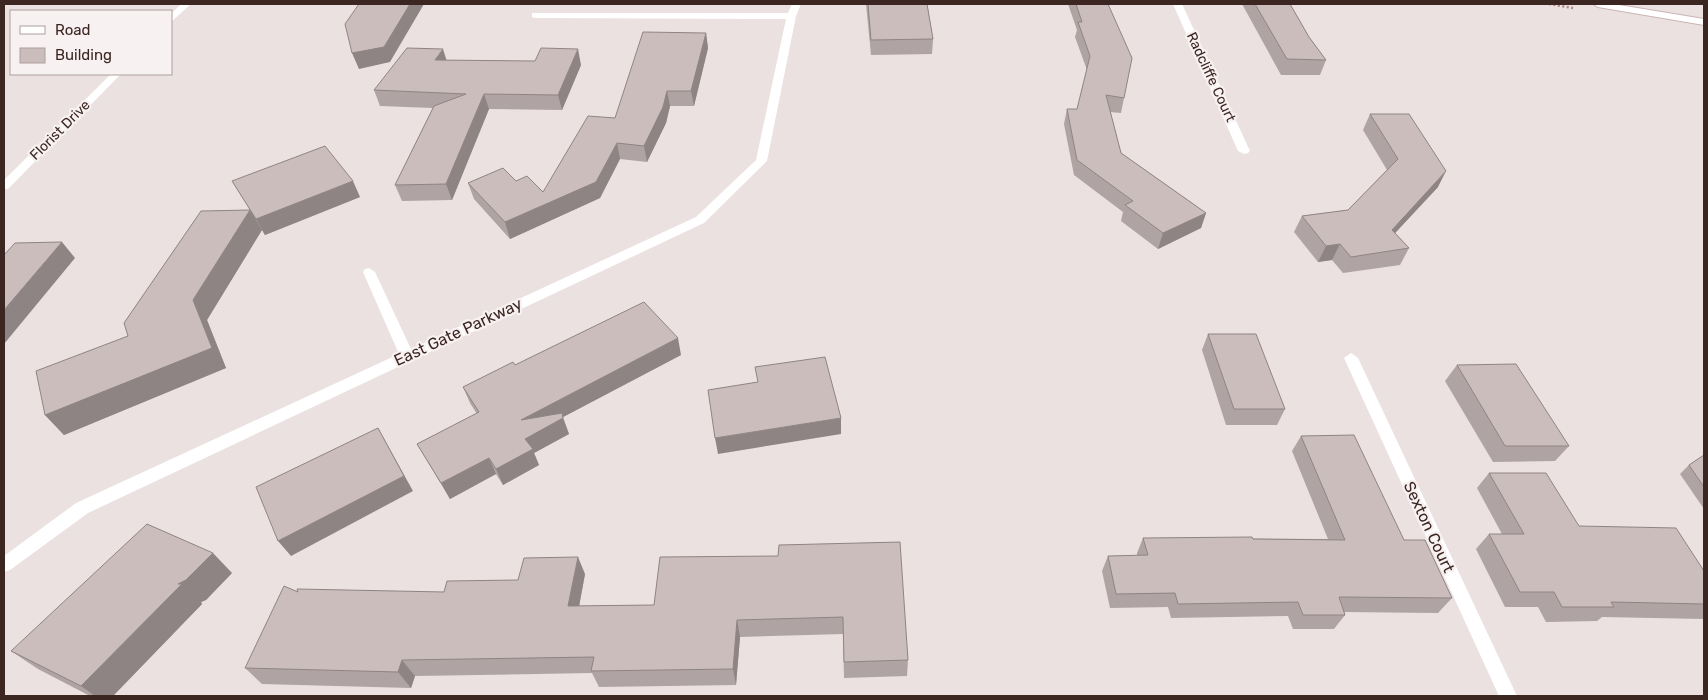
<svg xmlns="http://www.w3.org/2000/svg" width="1708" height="700" font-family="Rubik,sans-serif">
  <rect width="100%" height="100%" fill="#ebe1e1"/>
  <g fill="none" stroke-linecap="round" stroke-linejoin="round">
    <g stroke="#cab6b4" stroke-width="2">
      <path id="secondary" d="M 1593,4 L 1613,4 L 1704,19 L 1704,25 L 1598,7 Z"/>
    </g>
    <path stroke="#ae8882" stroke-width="2.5" stroke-dasharray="2 2.5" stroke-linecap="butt" d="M 1549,4 L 1573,8"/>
    <g fill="#fff" fill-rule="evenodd">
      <path d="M 181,4 L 191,4 L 171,22 L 171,14 Z"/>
      <path d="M 792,4 L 801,4 L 796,16 L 767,161 L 704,223 L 88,513 L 10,570 L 4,572 L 4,556 L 76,503 L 399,354 L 363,272 L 365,269 L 369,268 L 375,272 L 411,349 L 696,217 L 756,160 L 786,19 L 535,18 L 532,17 L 532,13 L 788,13 Z"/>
      <path d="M 1173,4 L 1182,4 L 1250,151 L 1248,153 L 1244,154 L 1238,151 Z"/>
      <path d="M 111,74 L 121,74 L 8,189 L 4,189 L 4,180 Z"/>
      <path d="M 1351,353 L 1358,358 L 1517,696 L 1499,696 L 1344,358 Z"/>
    </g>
    <use href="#secondary" fill="#fff" fill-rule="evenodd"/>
  </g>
  <g fill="#afa3a3">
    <path d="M 866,4 L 927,4 L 933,39 L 932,54 L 871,55 Z"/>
    <path d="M 1068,4 L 1108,4 L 1124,98 L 1121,113 L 1110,112 L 1121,153 L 1206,213 L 1201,228 L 1158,249 L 1121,221 L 1123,212 L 1074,175 L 1064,124 L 1067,109 L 1077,109 L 1087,70 L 1075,37 L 1077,30 Z"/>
    <path d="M 1242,4 L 1290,4 L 1309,37 L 1326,60 L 1320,75 L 1281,75 Z"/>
    <path d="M 706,33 L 708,48 L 694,106 L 670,106 L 666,123 L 647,162 L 620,159 L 600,198 L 510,239 L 474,199 L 468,183 L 516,181 L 543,192 L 615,118 Z"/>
    <path d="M 447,60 L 581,65 L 562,110 L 489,109 L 452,200 L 402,201 L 395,185 L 433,108 L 380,106 L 374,90 Z"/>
    <path d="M 1370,114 L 1438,187 L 1395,233 L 1409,248 L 1400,265 L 1343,273 L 1332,260 L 1318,262 L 1294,232 L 1302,216 L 1348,210 L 1387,170 L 1363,130 Z"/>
    <path d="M 232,181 L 360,197 L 265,235 L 259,225 L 262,230 L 207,320 L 226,368 L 64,435 L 45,415 L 128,336 L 250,210 Z"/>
    <path d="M 1208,334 L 1285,409 L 1277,425 L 1226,425 L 1202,350 Z"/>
    <path d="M 681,355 L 563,417 L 569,434 L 534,453 L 539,465 L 503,485 L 496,474 L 450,499 L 417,444 L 477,414 L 470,403 L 463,387 L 515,365 Z"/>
    <path d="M 1457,365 L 1569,446 L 1555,461 L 1493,462 L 1445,381 Z"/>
    <path d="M 1301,436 L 1452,598 L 1438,613 L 1344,612 L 1345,615 L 1334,629 L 1293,629 L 1288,616 L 1171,618 L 1168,607 L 1110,608 L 1102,571 L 1108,556 L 1137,556 L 1137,553 L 1143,538 L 1328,539 L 1292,451 Z"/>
    <path d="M 1704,455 L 1704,509 L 1680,474 L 1689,465 Z"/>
    <path d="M 1489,473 L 1579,526 L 1704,571 L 1704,619 L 1602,617 L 1597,621 L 1546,622 L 1538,607 L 1505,607 L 1476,549 L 1489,534 L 1502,534 L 1477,488 Z"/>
    <path d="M 778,556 L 908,660 L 907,676 L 844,678 L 843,634 L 740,637 L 736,685 L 599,687 L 592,673 L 415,676 L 411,688 L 262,684 L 245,668 L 298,592 L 444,592 L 518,580 L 585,574 L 579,606 L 654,605 Z"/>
    <path d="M 232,573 L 206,600 L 201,602 L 202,604 L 113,696 L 90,696 L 38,669 L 11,651 Z"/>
  </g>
  <g fill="#8f8484">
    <path d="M 410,4 L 424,4 L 390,62 L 359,69 L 352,53 Z"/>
    <path d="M 706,33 L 708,48 L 694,106 L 691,91 Z"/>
    <path d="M 443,49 L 448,65 L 435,60 Z"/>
    <path d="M 578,49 L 581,65 L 562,110 L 558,95 Z"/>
    <path d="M 667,91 L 670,106 L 666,123 L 647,162 L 644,146 Z"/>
    <path d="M 484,94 L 489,109 L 452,200 L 446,184 Z"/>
    <path d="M 617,143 L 620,159 L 600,198 L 510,239 L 505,222 Z"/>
    <path d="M 1446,171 L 1438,187 L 1383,246 L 1392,230 Z"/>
    <path d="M 353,181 L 360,197 L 265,235 L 256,219 Z"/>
    <path d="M 250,210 L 262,230 L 207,320 L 226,368 L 64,435 L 45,415 L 193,300 Z"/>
    <path d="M 1206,213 L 1201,228 L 1158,249 L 1163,233 Z"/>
    <path d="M 62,242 L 75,258 L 4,344 L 4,310 Z"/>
    <path d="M 1340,244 L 1332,260 L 1318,262 L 1326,246 Z"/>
    <path d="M 678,338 L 681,355 L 527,436 L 521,420 Z"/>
    <path d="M 563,418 L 569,434 L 534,453 L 539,465 L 503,485 L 496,469 L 525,439 Z"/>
    <path d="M 841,418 L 841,434 L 718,454 L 715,438 Z"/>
    <path d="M 378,428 L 413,491 L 291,556 L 278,541 Z"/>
    <path d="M 489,458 L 496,474 L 450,499 L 441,483 Z"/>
    <path d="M 213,553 L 232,573 L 206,600 L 201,602 L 202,604 L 113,696 L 95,696 L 81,686 L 178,584 Z"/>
    <path d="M 578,557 L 585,574 L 576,623 L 568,606 Z"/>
    <path d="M 737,620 L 740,637 L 736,685 L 733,669 Z"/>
    <path d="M 402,660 L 415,676 L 411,688 L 398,672 Z"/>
  </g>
  <g fill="#ccbdbd" stroke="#8f8484">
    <path d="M 359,4 L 410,4 L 384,47 L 352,53 L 345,24 Z"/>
    <path d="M 868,4 L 927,4 L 933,39 L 871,40 Z"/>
    <path d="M 1076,4 L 1108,4 L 1132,58 L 1124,98 L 1106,95 L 1121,153 L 1206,213 L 1163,233 L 1125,205 L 1133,201 L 1077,160 L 1067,109 L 1077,109 L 1090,56 L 1078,22 L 1082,22 Z"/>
    <path d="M 1255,4 L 1290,4 L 1309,37 L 1326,60 L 1287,59 Z"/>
    <path d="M 643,32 L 706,33 L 691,91 L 667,91 L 663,107 L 644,146 L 617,143 L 596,182 L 505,222 L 468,183 L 503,168 L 516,181 L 527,176 L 543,192 L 588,116 L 615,118 Z"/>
    <path d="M 407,48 L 443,49 L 435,60 L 535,61 L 541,48 L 578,49 L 558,95 L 484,94 L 446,184 L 395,185 L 434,106 L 466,94 L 374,90 Z"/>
    <path d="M 1370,114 L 1409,114 L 1446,171 L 1392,230 L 1409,248 L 1351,257 L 1340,244 L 1326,246 L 1302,216 L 1348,210 L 1398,159 Z"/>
    <path d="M 325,146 L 353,181 L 256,219 L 232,181 Z"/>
    <path d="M 250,210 L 193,300 L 212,348 L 45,415 L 36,371 L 128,336 L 124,323 L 201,211 Z"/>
    <path d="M 62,242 L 4,310 L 4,255 L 15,243 Z"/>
    <path d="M 644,302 L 678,338 L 521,420 L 562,413 L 563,418 L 525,439 L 533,449 L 496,469 L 489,458 L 441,483 L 417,444 L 479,412 L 463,387 L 513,362 L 515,365 Z"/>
    <path d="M 1208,334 L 1256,334 L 1285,409 L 1234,409 Z"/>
    <path d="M 825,357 L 841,418 L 715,438 L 708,390 L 758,382 L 755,367 Z"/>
    <path d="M 1516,364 L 1569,446 L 1505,446 L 1457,365 Z"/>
    <path d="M 378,428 L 404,476 L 278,541 L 256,487 Z"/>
    <path d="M 1354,435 L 1404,540 L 1425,540 L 1452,598 L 1339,597 L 1345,615 L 1303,615 L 1298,602 L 1178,604 L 1175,593 L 1116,594 L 1108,556 L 1148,555 L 1143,538 L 1252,537 L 1253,539 L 1345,540 L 1301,436 Z"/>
    <path d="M 1704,455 L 1704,487 L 1689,465 Z"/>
    <path d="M 1489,473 L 1546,473 L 1579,526 L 1676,528 L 1704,571 L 1704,604 L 1611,602 L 1614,607 L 1562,607 L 1554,592 L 1520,592 L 1489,534 L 1524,534 Z"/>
    <path d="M 147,524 L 213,553 L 186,580 L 178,584 L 182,584 L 81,686 L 11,651 Z"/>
    <path d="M 900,542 L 908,660 L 844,662 L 843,617 L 737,620 L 733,669 L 591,671 L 594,657 L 402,660 L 398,672 L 245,668 L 284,586 L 298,592 L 297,589 L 444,592 L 447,581 L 518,580 L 524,558 L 578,557 L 568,606 L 654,605 L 660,557 L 778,556 L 779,545 Z"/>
  </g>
  <g text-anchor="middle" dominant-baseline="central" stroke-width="4.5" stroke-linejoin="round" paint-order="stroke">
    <g font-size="14" fill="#3b2621" stroke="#f8f1f1">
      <text transform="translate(1211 77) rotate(65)">Radcliffe Court</text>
      <text transform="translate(60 130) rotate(-45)">Florist Drive</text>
    </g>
    <g font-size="16" fill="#3b2621" stroke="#f8f1f1">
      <text transform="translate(458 332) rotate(-25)">East Gate Parkway</text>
      <text transform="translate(1429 527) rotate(65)">Sexton Court</text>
    </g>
  </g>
  <rect width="1708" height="700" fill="none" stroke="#3b2621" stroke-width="10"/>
  <rect x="10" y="10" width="162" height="65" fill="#f8f1f1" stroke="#aca09e"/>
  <rect x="20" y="26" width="25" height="8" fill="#ffffff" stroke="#aca09e"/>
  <text x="55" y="35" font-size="15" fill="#3b2621">Road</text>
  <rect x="20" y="48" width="25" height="15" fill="#ccbdbd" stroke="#aca09e"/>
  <text x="55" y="60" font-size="15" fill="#3b2621">Building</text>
</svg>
